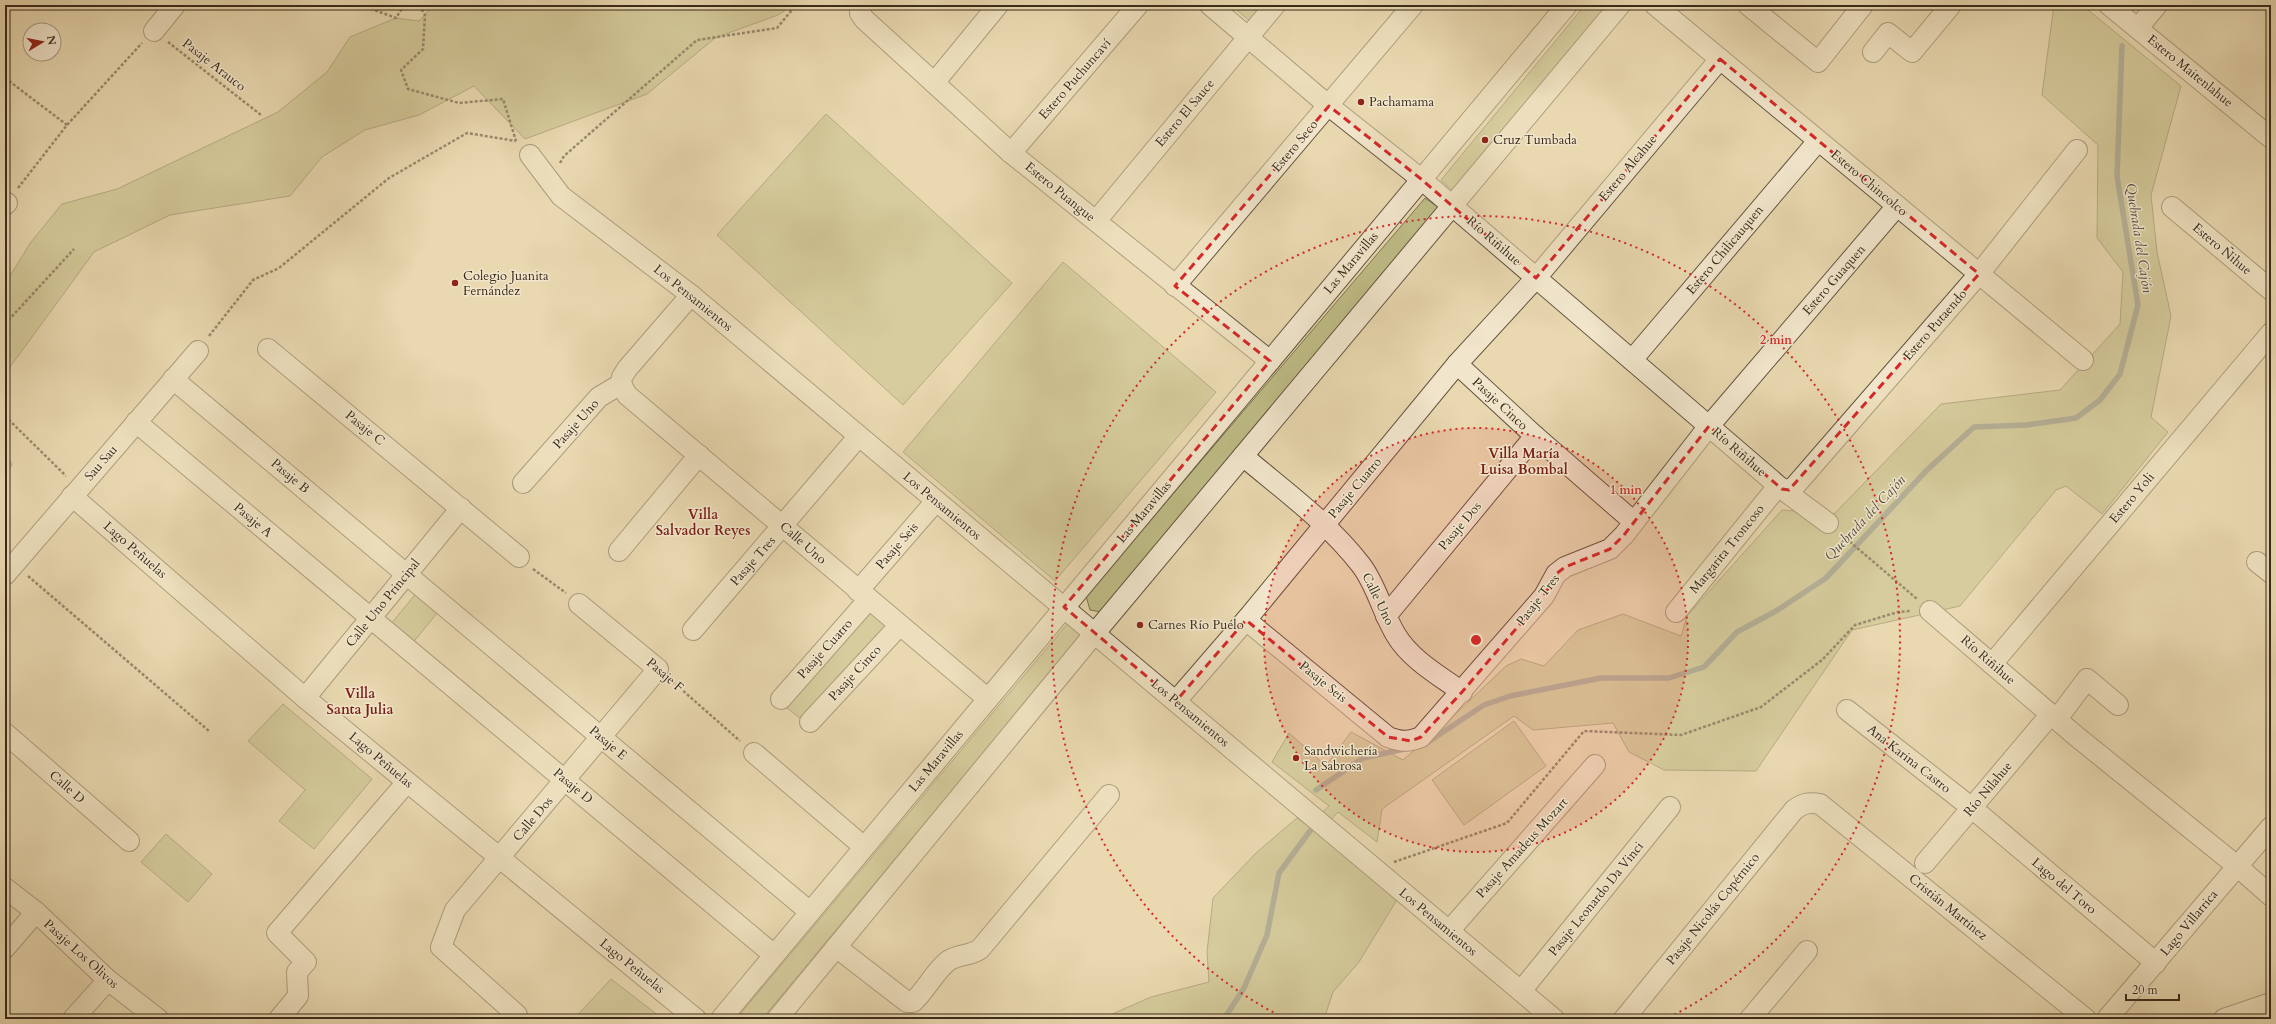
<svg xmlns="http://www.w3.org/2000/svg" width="2276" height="1024" font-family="Cardo,serif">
  <rect width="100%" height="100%" fill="#e9d8b0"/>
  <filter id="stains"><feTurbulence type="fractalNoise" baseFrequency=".005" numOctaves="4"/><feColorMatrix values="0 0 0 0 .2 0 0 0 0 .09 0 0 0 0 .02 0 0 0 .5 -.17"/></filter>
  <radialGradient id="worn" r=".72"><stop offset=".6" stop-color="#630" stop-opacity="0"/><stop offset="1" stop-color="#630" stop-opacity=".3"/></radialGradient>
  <g fill="#bebc86" stroke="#7c7450">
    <path d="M 434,5 L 450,5 L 453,7 L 455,5 L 793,5 L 778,15 L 715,38 L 647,94 L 525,139 L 474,86 L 419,115 L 365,130 L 322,157 L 290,196 L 170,215 L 94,252 L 5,374 L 5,284 L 31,242 L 62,204 L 117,189 L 278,112 L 327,72 L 350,37 L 396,18 L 419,21 Z"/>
    <path d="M 1231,5 L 1265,5 L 1251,22 Z"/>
    <path d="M 1585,5 L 1608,5 L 1453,191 L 1441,180 Z"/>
    <path d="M 2054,5 L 2082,5 L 2181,86 L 2151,195 L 2157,252 L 2171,316 L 2151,417 L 2168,432 L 2102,514 L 2066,486 L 2056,490 L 1960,606 L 1852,630 L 1756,771 L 1664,770 L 1629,752 L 1613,723 L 1533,730 L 1514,716 L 1382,809 L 1377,842 L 1338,812 L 1318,834 L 1398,898 L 1359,962 L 1333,992 L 1324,1019 L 1101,1019 L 1151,997 L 1209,982 L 1207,952 L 1213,898 L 1256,853 L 1297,818 L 1308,826 L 1329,806 L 1272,762 L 1289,733 L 1326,766 L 1351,732 L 1403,760 L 1448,721 L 1506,666 L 1521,659 L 1544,666 L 1578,630 L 1623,614 L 1681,636 L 1687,616 L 1782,510 L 1834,514 L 1941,404 L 2060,390 L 2120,324 L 2123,272 L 2097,238 L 2098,145 L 2042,95 Z"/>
    <path d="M 826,114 L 1012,283 L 903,405 L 717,235 Z"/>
    <path d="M 1425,198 L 1439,208 L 1101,612 L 1090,610 L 1086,596 Z"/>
    <path d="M 1063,262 L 1216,392 L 1055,581 L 903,452 Z"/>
    <path d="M 5,453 L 12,464 L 5,479 Z"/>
    <path d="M 418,591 L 438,612 L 411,645 L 390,625 Z"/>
    <path d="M 869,603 L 895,625 L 806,723 L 782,704 Z"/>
    <path d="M 1068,623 L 1082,634 L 762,1019 L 736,1019 Z"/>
    <path d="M 283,704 L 372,779 L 314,849 L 279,821 L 305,790 L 248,741 Z"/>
    <path d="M 1514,721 L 1546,766 L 1464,825 L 1432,780 Z"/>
    <path d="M 166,834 L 212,874 L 188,902 L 141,862 Z"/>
    <path d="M 611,979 L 663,1019 L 574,1019 Z"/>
  </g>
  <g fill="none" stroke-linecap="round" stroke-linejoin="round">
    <g stroke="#757e79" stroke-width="5.5">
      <path d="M 1428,742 L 1484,705 L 1510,696 L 1601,678 L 1669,678 L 1704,667 L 1737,632 L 1776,611 L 1826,578 L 1927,470 L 1974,427 L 2026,425 L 2076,418 L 2100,400 L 2120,374 L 2138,305 L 2117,176 L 2122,46"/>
      <path d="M 1316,790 L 1363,758 L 1404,749"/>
      <path d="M 1224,1019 L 1244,988 L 1267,935 L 1279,873 L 1310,831"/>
    </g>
    <g stroke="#655640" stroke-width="22">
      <g id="minor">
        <path d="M 862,5 L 860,13 L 864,19 L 1011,153 L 1270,361"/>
        <path d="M 1210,5 L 1329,106 L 1421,179 L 1782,489 L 1828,523"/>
        <path d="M 1655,5 L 2083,360"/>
        <path d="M 1748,5 L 1818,62 L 1863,5"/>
        <path d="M 2109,5 L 2271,138"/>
        <path d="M 2138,28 L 2157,5"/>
        <path d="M 154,31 L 175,5"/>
        <path d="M 1873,52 L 1888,33 L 1912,52 L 1951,5"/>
        <path d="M 934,83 L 998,5"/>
        <path d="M 1011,153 L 1138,5"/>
        <path d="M 530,155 L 561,196 L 691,295 L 1554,1019"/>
        <path d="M 5,205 L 7,203"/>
        <path d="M 2172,207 L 2271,290"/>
        <path d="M 1096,221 L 1275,5"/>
        <path d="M 1175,286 L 1413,5"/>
        <path d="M 268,349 L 519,557"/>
        <path d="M 1632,360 L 1818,141"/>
        <path d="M 1457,364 L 1535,436 L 1634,522"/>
        <path d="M 173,379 L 810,912"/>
        <path d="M 621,384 L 627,395 L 988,699"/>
        <path d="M 621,384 L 622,377 L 627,369 L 691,295"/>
        <path d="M 136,422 L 774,955"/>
        <path d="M 1243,456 C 1283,490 1328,522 1361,565 C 1377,586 1382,612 1396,635 C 1411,660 1440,676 1462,692"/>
        <path d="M 523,483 L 599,397 L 621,384"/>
        <path d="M 1785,491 L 1794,487 L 1979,274 L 2077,150"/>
        <path d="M 72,496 L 305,698 L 696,1019"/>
        <path d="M 619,551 L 699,455"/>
        <path d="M 2257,562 L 2271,573"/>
        <path d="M 5,575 L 198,351"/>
        <path d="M 858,591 L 936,501"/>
        <path d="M 1930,611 L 2076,736 L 2237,866 L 2271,896"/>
        <path d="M 1676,612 L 1778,486"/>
        <path d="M 1386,616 L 1535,436"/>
        <path d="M 1246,620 L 1388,737 C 1401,742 1409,742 1421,737 L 1544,596 L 1556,574 L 1565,567 L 1610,549 L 1624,535 L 1709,426 L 1897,206"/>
        <path d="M 693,630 L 858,437"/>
        <path d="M 1992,664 L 2271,333"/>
        <path d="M 305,698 L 461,508"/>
        <path d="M 781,699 L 869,599"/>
        <path d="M 1176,701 L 1246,620 L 1457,364 L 1536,278 L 1720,59"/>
        <path d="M 1847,710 L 1972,808 L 2156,963"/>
        <path d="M 2057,719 L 2087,679 L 2118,705"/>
        <path d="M 810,722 L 900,625"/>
        <path d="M 5,733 L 129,841"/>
        <path d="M 754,753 L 864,847"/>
        <path d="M 1925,863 L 2051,714"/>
        <path d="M 5,888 L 36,912 L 108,980 L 158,1019"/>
        <path d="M 1449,931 L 1595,765"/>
        <path d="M 836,947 L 902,998 L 907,1002 L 913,1002 C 926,990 935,971 948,961 C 958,954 971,956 980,949 L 1109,795"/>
        <path d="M 5,948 L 36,912"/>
        <path d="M 1521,991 L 1670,807"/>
        <path d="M 73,1019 L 108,980"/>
        <path d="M 279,1019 L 298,996 L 297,972 L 306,962 L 277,933 L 407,782"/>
        <path d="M 514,1019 L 517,1015 L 441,947 L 455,910 L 658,669 L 579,604"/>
        <path d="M 721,1019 L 1567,5"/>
        <path d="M 777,1019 L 1095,633 L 1620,5"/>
        <path d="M 1624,1019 L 1794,810 C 1803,803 1809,802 1820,804 L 2086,1019"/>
        <path d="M 1750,1019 L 1807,951"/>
        <path d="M 2107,1019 L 2271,827"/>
        <path d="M 2224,1019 L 2271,1003"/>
      </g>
    </g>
    <g stroke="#392b1b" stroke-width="2.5" stroke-dasharray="3 2" stroke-linecap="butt">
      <path d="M 361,5 L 396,18 L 404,5"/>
      <path d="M 419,5 L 425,15 L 423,49 L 401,70 L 408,89 L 459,103 L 503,99 L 516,141"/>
      <path d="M 168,42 L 261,115"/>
      <path d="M 5,78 L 67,125"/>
      <path d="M 560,163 L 564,156 L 697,40 L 777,28 L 796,5"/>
      <path d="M 18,188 L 67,125 L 142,43"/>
      <path d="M 5,324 L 74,249"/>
      <path d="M 209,336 L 253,280 L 279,268 L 389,178 L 467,133 L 516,141"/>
      <path d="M 5,416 L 66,476"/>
      <path d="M 1842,535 L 1917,599"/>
      <path d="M 533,569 L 566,593"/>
      <path d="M 28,576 L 209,731"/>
      <path d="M 672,681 L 740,741"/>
      <path d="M 1394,862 L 1507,823 L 1584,731 L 1681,735 L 1761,707 L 1822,660 L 1855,625 L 1898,612 L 1911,611"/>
    </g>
    <use href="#minor" stroke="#f1e6cc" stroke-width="20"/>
  </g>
  <path d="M0 0H2276V1024H0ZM 1720,59 L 1979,274 L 1789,490 L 1782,489 L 1709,426 L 1624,535 L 1610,549 L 1565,567 L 1556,574 L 1544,596 L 1462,692 L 1421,737 L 1411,741 L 1388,737 L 1246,620 L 1176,701 L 1064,607 L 1270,361 L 1175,286 L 1329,106 L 1421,179 L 1536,278 Z" fill="#e9d8b0" fill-opacity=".55" fill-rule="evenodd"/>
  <path fill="none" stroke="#d62828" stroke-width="3" stroke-dasharray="8 5" stroke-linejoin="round" d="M 1720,59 L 1979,274 L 1789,490 L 1782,489 L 1709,426 L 1624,535 L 1610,549 L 1565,567 L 1556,574 L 1544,596 L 1462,692 L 1421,737 L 1411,741 L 1388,737 L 1246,620 L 1176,701 L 1064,607 L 1270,361 L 1175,286 L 1329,106 L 1421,179 L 1536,278 Z"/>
  <circle cx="1476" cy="640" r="212" fill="#d62828" fill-opacity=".12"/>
  <g fill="none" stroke="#d62828" stroke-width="2" stroke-dasharray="2 4">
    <circle cx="1476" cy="640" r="212"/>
    <path d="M1284 1018A424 424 0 1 1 1668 1018"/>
  </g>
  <g fill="#8f2418" stroke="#f1e6cc" stroke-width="1.5">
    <circle cx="1361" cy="102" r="4"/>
    <circle cx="1485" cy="140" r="4"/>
    <circle cx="455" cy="283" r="4"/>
    <circle cx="1140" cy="625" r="4"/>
    <circle cx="1296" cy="758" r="4"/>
  </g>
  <g text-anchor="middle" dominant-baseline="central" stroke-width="3" stroke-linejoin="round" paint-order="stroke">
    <g font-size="13" fill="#392b1b" stroke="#f1e6cc">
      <text transform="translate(214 65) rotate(38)">Pasaje Arauco</text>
      <text transform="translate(2190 71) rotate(39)">Estero Maitenlahue</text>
      <text transform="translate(1075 79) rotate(-49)">Estero Puchuncaví</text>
      <text transform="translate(1185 113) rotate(-50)">Estero El Sauce</text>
      <text transform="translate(1295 146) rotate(-50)">Estero Seco</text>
      <text transform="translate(1628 168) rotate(-50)">Estero Alcahue</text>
      <text transform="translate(1869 183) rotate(40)">Estero Chincolco</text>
      <text transform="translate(1060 192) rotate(39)">Estero Puangue</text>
      <text transform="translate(1494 241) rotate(41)">Río Riñihue</text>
      <text transform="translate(2222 249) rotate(40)">Estero Ñihue</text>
      <text transform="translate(1725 250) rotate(-50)">Estero Chilicauquen</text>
      <text transform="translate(1351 263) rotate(-50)">Las Maravillas</text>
      <text transform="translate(1834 280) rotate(-49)">Estero Guaquen</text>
      <text transform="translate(693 298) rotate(39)">Los Pensamientos</text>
      <text transform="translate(1935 325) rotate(-49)">Estero Putaendo</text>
      <text transform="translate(1500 404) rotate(43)">Pasaje Cinco</text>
      <text transform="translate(576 424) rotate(-48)">Pasaje Uno</text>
      <text transform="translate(365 428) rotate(39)">Pasaje C</text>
      <text transform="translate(1739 452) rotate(41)">Río Riñihue</text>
      <text transform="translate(101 463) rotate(-49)">Sau Sau</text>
      <text transform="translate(290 476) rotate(40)">Pasaje B</text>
      <text transform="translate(1355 488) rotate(-50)">Pasaje Cuatro</text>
      <text transform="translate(2132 498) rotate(-50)">Estero Yoli</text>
      <text transform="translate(942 506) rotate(40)">Los Pensamientos</text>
      <text transform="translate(1144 512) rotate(-50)">Las Maravillas</text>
      <text transform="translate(253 520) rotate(40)">Pasaje A</text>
      <text transform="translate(1460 526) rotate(-50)">Pasaje Dos</text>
      <text transform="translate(803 543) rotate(41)">Calle Uno</text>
      <text transform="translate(897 546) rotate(-49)">Pasaje Seis</text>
      <text transform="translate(1727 549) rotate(-51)">Margarita Troncoso</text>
      <text transform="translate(135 550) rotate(41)">Lago Peñuelas</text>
      <text transform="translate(753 561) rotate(-49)">Pasaje Tres</text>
      <text transform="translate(1378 599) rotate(64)">Calle Uno</text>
      <text transform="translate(1538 600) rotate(-52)">Pasaje Tres</text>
      <text transform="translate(383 603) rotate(-51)">Calle Uno Principal</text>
      <text transform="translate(825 649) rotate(-48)">Pasaje Cuatro</text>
      <text transform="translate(1988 660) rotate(41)">Río Riñihue</text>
      <text transform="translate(855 673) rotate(-47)">Pasaje Cinco</text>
      <text transform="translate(665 675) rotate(41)">Pasaje F</text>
      <text transform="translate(1323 682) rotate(39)">Pasaje Seis</text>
      <text transform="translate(1190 713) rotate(40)">Los Pensamientos</text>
      <text transform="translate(608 743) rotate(40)">Pasaje E</text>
      <text transform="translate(1909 759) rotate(38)">Ana Karina Castro</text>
      <text transform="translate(381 760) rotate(40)">Lago Peñuelas</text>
      <text transform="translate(936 761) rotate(-50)">Las Maravillas</text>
      <text transform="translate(573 786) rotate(40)">Pasaje D</text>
      <text transform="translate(67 787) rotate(41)">Calle D</text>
      <text transform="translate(1988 789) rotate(-50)">Río Nilahue</text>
      <text transform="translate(533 819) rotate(-50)">Calle Dos</text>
      <text transform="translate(1522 848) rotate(-48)">Pasaje Amadeus Mozart</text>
      <text transform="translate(2064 886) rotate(40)">Lago del Toro</text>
      <text transform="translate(1596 899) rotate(-51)">Pasaje Leonardo Da Vinci</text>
      <text transform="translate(1948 907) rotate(39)">Cristián Martínez</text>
      <text transform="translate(1713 909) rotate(-51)">Pasaje Nicolás Copérnico</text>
      <text transform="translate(1438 922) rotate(40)">Los Pensamientos</text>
      <text transform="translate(2189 923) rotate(-50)">Lago Villarrica</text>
      <text transform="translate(81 954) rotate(42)">Pasaje Los Olivos</text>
      <text transform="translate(632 966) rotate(39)">Lago Peñuelas</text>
    </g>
    <g font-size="13" fill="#392b1b" stroke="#f1e6cc" text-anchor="start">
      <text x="1369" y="102">Pachamama</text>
      <text x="1493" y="140">Cruz Tumbada</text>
      <text x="463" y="276">Colegio Juanita<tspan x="463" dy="15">Fernández</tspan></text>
      <text x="1148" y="625">Carnes Río Puelo</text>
      <text x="1304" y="751">Sandwichería<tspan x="1304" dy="15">La Sabrosa</tspan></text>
    </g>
    <g font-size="14" font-style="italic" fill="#524e42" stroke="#f1e6cc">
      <text transform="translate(2139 238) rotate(81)">Quebrada del Cajón</text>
      <text transform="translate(1865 518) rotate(-47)">Quebrada del Cajón</text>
    </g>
    <g font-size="14" font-weight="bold" fill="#7a1f14" stroke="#f1e6cc">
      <text x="1524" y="453">Villa María<tspan x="1524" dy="16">Luisa Bombal</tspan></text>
      <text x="703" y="514">Villa<tspan x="703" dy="16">Salvador Reyes</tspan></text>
      <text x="360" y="693">Villa<tspan x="360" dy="16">Santa Julia</tspan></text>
    </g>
  </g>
  <circle cx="1476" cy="640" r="6" fill="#d62828" stroke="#f1e6cc" stroke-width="2"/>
  <g font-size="12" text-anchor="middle" font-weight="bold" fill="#d62828" stroke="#f1e6cc" stroke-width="3" stroke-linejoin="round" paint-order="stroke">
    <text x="1776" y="344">2 min</text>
    <text x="1626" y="494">1 min</text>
  </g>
  <rect width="2276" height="1024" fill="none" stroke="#e9d8b0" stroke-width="20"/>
  <rect x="6" y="6" width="2264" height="1012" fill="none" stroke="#392b1b" stroke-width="2"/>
  <rect x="10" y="10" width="2256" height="1004" fill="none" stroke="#392b1b"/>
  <g transform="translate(42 42) rotate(80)"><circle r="19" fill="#f1e6cc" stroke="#a79b85"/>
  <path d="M0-3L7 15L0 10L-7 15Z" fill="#8f2418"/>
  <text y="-6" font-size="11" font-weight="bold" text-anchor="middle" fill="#392b1b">N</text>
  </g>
  <path d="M2126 994v6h53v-6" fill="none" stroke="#392b1b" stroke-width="2"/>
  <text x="2132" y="994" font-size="12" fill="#392b1b" stroke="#f1e6cc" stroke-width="3" paint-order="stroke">20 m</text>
  <rect width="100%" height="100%" filter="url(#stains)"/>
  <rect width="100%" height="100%" fill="url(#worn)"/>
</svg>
